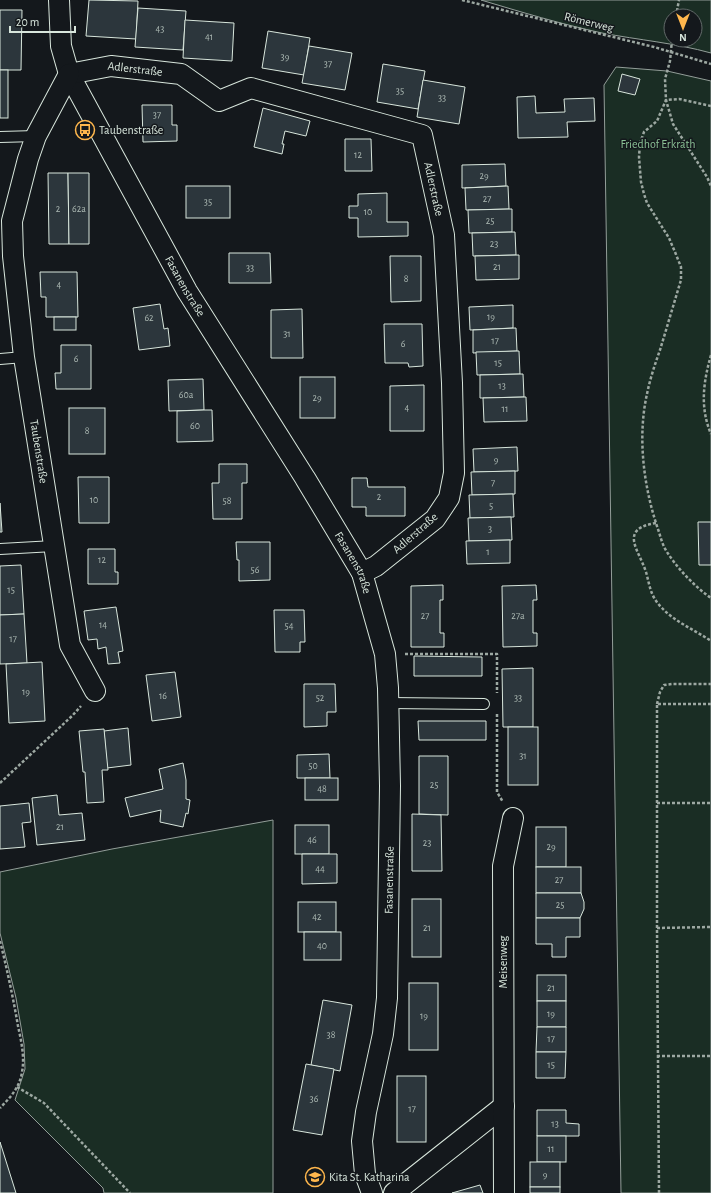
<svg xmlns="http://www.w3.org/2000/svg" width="711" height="1193" font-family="'Alegreya Sans',sans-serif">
  <rect width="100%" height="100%" fill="#14181c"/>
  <g fill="#1a2d24" stroke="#939e99" fill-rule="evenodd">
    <path d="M 481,0 L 711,0 L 711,53 C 675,43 639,40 602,33 C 561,24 521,12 481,0 ZM 671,16 L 695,16 L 695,40 L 671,40 Z"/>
    <path d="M 616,67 L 667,71 L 711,81 L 711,1193 L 621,1193 L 604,85 Z"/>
    <path d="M 273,820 L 273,1193 L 104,1193 L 103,1188 L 15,1100 L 25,1069 L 24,1044 L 16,998 L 0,933 L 0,872 L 112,849 Z"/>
  </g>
  <g fill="#2c363c" stroke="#d8e6dc">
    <path d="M 89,0 L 138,1 L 136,39 L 86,36 Z"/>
    <path d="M 138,8 L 186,11 L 183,50 L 135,47 Z"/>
    <path d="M 0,10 L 22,10 L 21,70 L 0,70 Z"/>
    <path d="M 185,20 L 234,23 L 232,61 L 183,58 Z"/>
    <path d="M 268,31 L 310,38 L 304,75 L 262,68 Z"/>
    <path d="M 309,46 L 352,53 L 345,90 L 302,83 Z"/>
    <path d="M 383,64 L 425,71 L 418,109 L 377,102 Z"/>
    <rect x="0" y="70" width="8" height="48"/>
    <path d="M 622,74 L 640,79 L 635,95 L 618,91 Z"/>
    <path d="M 423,80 L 465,87 L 459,124 L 417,117 Z"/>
    <path d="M 535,96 L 536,113 L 565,112 L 564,99 L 594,98 L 595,121 L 567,122 L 568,137 L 518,138 L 517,97 Z"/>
    <path d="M 142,105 L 172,105 L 172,125 L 177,125 L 177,141 L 143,142 Z"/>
    <path d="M 263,108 L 310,121 L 306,136 L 285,131 L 282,144 L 284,144 L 282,154 L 254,147 Z"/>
    <path d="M 345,139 L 371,139 L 372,171 L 345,171 Z"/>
    <path d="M 505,164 L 506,186 L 462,188 L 462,165 Z"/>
    <path d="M 48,173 L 68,173 L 69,244 L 49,244 Z"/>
    <path d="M 68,173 L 89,173 L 89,244 L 69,244 Z"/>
    <rect x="186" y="186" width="44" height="32"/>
    <path d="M 508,186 L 509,209 L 466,210 L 465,188 Z"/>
    <path d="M 387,193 L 387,222 L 408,222 L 408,236 L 358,237 L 358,218 L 349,218 L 349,206 L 358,206 L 358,194 Z"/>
    <path d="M 512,209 L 512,232 L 469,233 L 468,210 Z"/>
    <path d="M 515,232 L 516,255 L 473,256 L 472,233 Z"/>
    <path d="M 229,253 L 270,253 L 271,283 L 229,283 Z"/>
    <path d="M 519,255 L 519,279 L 476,280 L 475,256 Z"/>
    <path d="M 390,256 L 421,256 L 421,301 L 391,302 Z"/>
    <path d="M 40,272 L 77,272 L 78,317 L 46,317 L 46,297 L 41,297 Z"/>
    <path d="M 160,304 L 164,329 L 168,328 L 170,346 L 139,350 L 133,308 Z"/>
    <path d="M 513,305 L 513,328 L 470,330 L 469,307 Z"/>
    <path d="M 302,309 L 303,358 L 271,358 L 271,310 Z"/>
    <rect x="54" y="317" width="22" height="13"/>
    <path d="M 384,324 L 422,324 L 423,366 L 409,367 L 408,363 L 385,363 Z"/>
    <path d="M 516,328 L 517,351 L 473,353 L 473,330 Z"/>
    <path d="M 61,345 L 91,345 L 91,389 L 56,389 L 55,373 L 61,373 Z"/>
    <path d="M 519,351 L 520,374 L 477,375 L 476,352 Z"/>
    <path d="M 523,374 L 524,397 L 480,398 L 480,375 Z"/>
    <rect x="300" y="377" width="35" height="41"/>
    <path d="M 203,379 L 204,410 L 169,411 L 168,380 Z"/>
    <path d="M 424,385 L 424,431 L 390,431 L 390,386 Z"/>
    <path d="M 526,397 L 527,421 L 484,422 L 483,398 Z"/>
    <rect x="69" y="408" width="36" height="46"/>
    <path d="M 204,410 L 212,410 L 213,441 L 177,442 L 177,411 Z"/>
    <path d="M 517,447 L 518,471 L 474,472 L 473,449 Z"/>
    <path d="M 219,464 L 247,464 L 247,483 L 242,483 L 242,519 L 213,519 L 212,483 L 219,483 Z"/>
    <path d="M 515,471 L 515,494 L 472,495 L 471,472 Z"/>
    <path d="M 78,477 L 109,477 L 109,523 L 79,523 Z"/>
    <path d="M 352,478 L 367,478 L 368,487 L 405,487 L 405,516 L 366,516 L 366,507 L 352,507 Z"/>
    <path d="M 513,494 L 514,517 L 470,518 L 469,495 Z"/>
    <path d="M 0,503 L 2,532 L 0,532 Z"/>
    <path d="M 511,517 L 512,540 L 469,541 L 468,518 Z"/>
    <path d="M 698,522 L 711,522 L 711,565 L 699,565 Z"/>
    <path d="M 510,540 L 510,563 L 467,564 L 466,541 Z"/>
    <path d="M 236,542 L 270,542 L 270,580 L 239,581 L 239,560 L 237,560 Z"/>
    <path d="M 88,549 L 115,549 L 115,572 L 118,572 L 118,584 L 88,584 Z"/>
    <path d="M 21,565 L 24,614 L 0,615 L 0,566 Z"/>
    <path d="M 443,585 L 443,600 L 440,600 L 440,633 L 444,633 L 444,647 L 411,647 L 411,586 Z"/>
    <path d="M 536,585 L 537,600 L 533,600 L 533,633 L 537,633 L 537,646 L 503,647 L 502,586 Z"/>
    <path d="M 116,607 L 123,651 L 118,652 L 120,663 L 108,664 L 106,647 L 98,649 L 97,639 L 88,640 L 84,611 Z"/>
    <path d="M 274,610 L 304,610 L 305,642 L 300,642 L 300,652 L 275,652 Z"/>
    <path d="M 24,614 L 27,663 L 0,664 L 0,615 Z"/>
    <path d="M 414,656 L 482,657 L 482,676 L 414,676 Z"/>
    <path d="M 42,662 L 45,721 L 9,723 L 6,664 Z"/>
    <path d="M 533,668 L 533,727 L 503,727 L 502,669 Z"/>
    <path d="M 175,672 L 181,717 L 152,721 L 146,675 Z"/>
    <path d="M 304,684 L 335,684 L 336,712 L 327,712 L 327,726 L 304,727 Z"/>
    <path d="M 418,721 L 486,721 L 486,740 L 419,740 Z"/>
    <rect x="508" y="727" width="30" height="58"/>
    <path d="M 128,728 L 131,765 L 107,768 L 104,731 Z"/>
    <path d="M 104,729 L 108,770 L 102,770 L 104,802 L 87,803 L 85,772 L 83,772 L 79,731 Z"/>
    <path d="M 329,754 L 330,778 L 297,778 L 297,755 Z"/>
    <path d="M 419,756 L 448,756 L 448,815 L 419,814 Z"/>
    <path d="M 183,763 L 186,780 L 186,799 L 190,800 L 188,814 L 186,813 L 183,827 L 160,822 L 161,810 L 130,817 L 125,798 L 163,789 L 159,769 Z"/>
    <rect x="305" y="778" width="33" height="22"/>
    <path d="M 57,795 L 59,815 L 82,813 L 85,840 L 37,845 L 32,798 Z"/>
    <path d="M 29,803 L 31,822 L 22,823 L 25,847 L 0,849 L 0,806 Z"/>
    <path d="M 412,814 L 441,815 L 442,871 L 412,871 Z"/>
    <rect x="295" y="825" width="34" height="29"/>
    <rect x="536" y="827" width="30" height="40"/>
    <path d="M 302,854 L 337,854 L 337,883 L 302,884 Z"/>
    <rect x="536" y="867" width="45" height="26"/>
    <path d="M 536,893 L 581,893 L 584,902 L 584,909 L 580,918 L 536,918 Z"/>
    <rect x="412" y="899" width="29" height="58"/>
    <rect x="298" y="902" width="38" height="30"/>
    <path d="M 536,918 L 580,918 L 580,937 L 566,937 L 566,957 L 552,957 L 552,944 L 536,944 Z"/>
    <rect x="304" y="932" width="37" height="28"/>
    <rect x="537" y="975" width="29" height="26"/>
    <rect x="409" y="983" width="29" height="67"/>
    <path d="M 323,1000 L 352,1005 L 340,1071 L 311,1065 Z"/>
    <rect x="537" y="1001" width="29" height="26"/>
    <path d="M 537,1027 L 566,1027 L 566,1052 L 536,1052 Z"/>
    <path d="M 536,1052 L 566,1052 L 565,1078 L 536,1078 Z"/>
    <path d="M 306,1064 L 334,1069 L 322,1135 L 293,1130 Z"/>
    <rect x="397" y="1076" width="29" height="66"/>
    <path d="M 537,1110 L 566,1110 L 566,1123 L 579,1124 L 579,1136 L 537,1136 Z"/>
    <rect x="537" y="1136" width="29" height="26"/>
    <path d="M 0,1142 L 16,1193 L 0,1193 Z"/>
    <rect x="530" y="1162" width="30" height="25"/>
    <path d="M 480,1185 L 483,1193 L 452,1193 Z"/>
    <rect x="530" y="1187" width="30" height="6"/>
  </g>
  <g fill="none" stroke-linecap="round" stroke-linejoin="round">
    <g stroke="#d8e6dc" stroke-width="12">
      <g id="lane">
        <path d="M 0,137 L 36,136"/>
        <path d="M 0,359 L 24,357"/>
        <path d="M 0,549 L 54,546"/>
        <path d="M 389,703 L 484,704"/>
      </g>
    </g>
    <g stroke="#d8e6dc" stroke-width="22">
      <g id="street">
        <path id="s1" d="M 59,0 L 61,46 L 69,74 L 187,291 L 305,478 L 362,573 L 385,654 L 388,688 L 390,786 L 387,998 L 383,1034 L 366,1112 L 362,1141 L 365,1174 L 372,1193"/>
        <path id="s2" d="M 69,74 L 111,66 L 181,74 L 219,101 L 251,88 L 422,135 L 444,235 L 452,383 L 454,473 L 449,498 L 435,519 L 376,566 L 362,573"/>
        <path id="s3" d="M 69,74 L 36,136 L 28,159 L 12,221 L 13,256 L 24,357 L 70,645 L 95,691"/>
        <path d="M 394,1193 L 504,1106"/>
        <path d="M 504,1193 L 503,866 L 513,818"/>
      </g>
    </g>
    <g stroke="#9da8a2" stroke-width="2.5" stroke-dasharray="3 2" stroke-linecap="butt">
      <path d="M 462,0 L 654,47 L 711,64"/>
      <path d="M 676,16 L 679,0"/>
      <path d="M 672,40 L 670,61 L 665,79 L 666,100 L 657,121 L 644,132 L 640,143 L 639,157 L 641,182 L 644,194 L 647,203 L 669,238 L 675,252 L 681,267 L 681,280 C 674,303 667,327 660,350 C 655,364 650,379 647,394 C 637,438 644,490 659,532 C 661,539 663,546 667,552 C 678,569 694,586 711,598"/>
      <path d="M 711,106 L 679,99 L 666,100 L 673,124 L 707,177 L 711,186"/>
      <path d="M 711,355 C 703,383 700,408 711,434"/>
      <path d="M 656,523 C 618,529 639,550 646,572 C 650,586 650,596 662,608 C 675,622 695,630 711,641"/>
      <path d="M 405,654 L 497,654 L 497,693"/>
      <path d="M 657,704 L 660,692 L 664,685 L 672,684 L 711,684"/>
      <path d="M 497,714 L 497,792 L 503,802"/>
      <path d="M 0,783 L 72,716 L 81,706"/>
      <path d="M 657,803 L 711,803"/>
      <path d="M 657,928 L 711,927"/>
      <path d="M 0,941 C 7,969 13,997 18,1026 C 21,1040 25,1057 22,1072 C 20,1087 10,1098 0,1108"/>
      <path d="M 657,1056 L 711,1056"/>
      <path d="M 17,1087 L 44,1103 L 130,1193"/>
      <path d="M 659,1193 L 657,928 L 657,704 L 711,704"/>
    </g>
    <use href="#lane" stroke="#14181c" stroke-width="10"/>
    <use href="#street" stroke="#14181c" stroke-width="20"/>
  </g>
  <defs>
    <g id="bus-ring" transform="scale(1)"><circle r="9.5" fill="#14181c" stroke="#ffb74d" stroke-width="1.5"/><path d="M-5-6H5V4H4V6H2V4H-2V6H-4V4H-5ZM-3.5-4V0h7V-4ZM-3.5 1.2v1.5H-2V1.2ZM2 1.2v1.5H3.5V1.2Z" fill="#ffb74d"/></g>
    <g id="school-ring" transform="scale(1)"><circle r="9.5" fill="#14181c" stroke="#ffb74d" stroke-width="1.5"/><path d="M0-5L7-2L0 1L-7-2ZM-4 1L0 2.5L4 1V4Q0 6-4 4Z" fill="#ffb74d"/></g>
  </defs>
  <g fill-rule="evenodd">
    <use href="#bus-ring" x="85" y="130"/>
    <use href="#school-ring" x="315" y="1177"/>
  </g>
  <g text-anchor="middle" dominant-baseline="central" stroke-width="3" stroke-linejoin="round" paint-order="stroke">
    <g font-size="10" fill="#adbab4">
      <text x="160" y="29">43</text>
      <text x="209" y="37">41</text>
      <text x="285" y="57">39</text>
      <text x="328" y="64">37</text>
      <text x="400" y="91">35</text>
      <text x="442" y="98">33</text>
      <text x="157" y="115">37</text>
      <text x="358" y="155">12</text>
      <text x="484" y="176">29</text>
      <text x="487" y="199">27</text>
      <text x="208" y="202">35</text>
      <text x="58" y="209">2</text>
      <text x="79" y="209">62a</text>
      <text x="368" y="212">10</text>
      <text x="490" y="221">25</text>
      <text x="494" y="244">23</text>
      <text x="497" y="267">21</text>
      <text x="250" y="268">33</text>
      <text x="406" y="279">8</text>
      <text x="59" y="285">4</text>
      <text x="491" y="317">19</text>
      <text x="149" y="318">62</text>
      <text x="287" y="334">31</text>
      <text x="495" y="341">17</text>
      <text x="403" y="344">6</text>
      <text x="76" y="359">6</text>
      <text x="498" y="363">15</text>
      <text x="502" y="386">13</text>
      <text x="186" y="395">60a</text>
      <text x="317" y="398">29</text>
      <text x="407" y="408">4</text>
      <text x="505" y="409">11</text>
      <text x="195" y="426">60</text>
      <text x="87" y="431">8</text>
      <text x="496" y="460">9</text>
      <text x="493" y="483">7</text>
      <text x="379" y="497">2</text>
      <text x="94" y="500">10</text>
      <text x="227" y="501">58</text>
      <text x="491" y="506">5</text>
      <text x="490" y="529">3</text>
      <text x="488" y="552">1</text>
      <text x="102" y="560">12</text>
      <text x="255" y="570">56</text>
      <text x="11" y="590">15</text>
      <text x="425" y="616">27</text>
      <text x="518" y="616">27a</text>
      <text x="103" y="625">14</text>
      <text x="289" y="626">54</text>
      <text x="13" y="639">17</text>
      <text x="26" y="692">19</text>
      <text x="163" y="696">16</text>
      <text x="320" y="698">52</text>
      <text x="518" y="698">33</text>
      <text x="523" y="756">31</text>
      <text x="313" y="766">50</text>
      <text x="434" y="785">25</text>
      <text x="322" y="789">48</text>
      <text x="60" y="827">21</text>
      <text x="312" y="840">46</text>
      <text x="427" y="843">23</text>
      <text x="551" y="847">29</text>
      <text x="320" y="869">44</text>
      <text x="559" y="880">27</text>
      <text x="560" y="905">25</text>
      <text x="317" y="917">42</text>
      <text x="427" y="928">21</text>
      <text x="322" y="946">40</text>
      <text x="551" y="988">21</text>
      <text x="551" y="1014">19</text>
      <text x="424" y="1016">19</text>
      <text x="331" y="1035">38</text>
      <text x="551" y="1039">17</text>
      <text x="551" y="1065">15</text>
      <text x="314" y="1099">36</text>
      <text x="412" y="1109">17</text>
      <text x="555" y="1124">13</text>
      <text x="551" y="1149">11</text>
      <text x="545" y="1175">9</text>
    </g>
    <g font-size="12" fill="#d8e6dc" stroke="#14181c">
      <text transform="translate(589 22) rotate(14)">Römerweg</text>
      <text stroke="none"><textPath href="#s2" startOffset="67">Adlerstraße</textPath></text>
      <text stroke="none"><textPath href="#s2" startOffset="427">Adlerstraße</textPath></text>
      <text stroke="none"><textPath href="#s1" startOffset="317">Fasanenstraße</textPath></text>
      <text stroke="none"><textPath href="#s3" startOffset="391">Taubenstraße</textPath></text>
      <text transform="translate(415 533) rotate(-41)">Adlerstraße</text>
      <text stroke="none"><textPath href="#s1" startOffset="641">Fasanenstraße</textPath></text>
      <text transform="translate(389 880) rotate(-89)">Fasanenstraße</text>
      <text transform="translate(503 962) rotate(-90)">Meisenweg</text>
    </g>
    <g font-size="12" fill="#d8e6dc" stroke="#14181c" text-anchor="start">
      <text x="99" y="130">Taubenstraße</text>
      <text x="329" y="1177">Kita St. Katharina</text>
    </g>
    <g font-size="12" fill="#8ac095" stroke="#14181c">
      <text x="658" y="144">Friedhof Erkrath</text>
    </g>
  </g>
  <g transform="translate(683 28) rotate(180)"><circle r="19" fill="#14181c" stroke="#626a69"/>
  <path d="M0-3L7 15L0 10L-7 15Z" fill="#ffb74d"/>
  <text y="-6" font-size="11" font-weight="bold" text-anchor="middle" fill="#d8e6dc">N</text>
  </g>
  <path d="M10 26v6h65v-6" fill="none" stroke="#d8e6dc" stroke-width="2"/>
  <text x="16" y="26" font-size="12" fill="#d8e6dc" stroke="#14181c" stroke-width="3" paint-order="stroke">20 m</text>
</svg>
